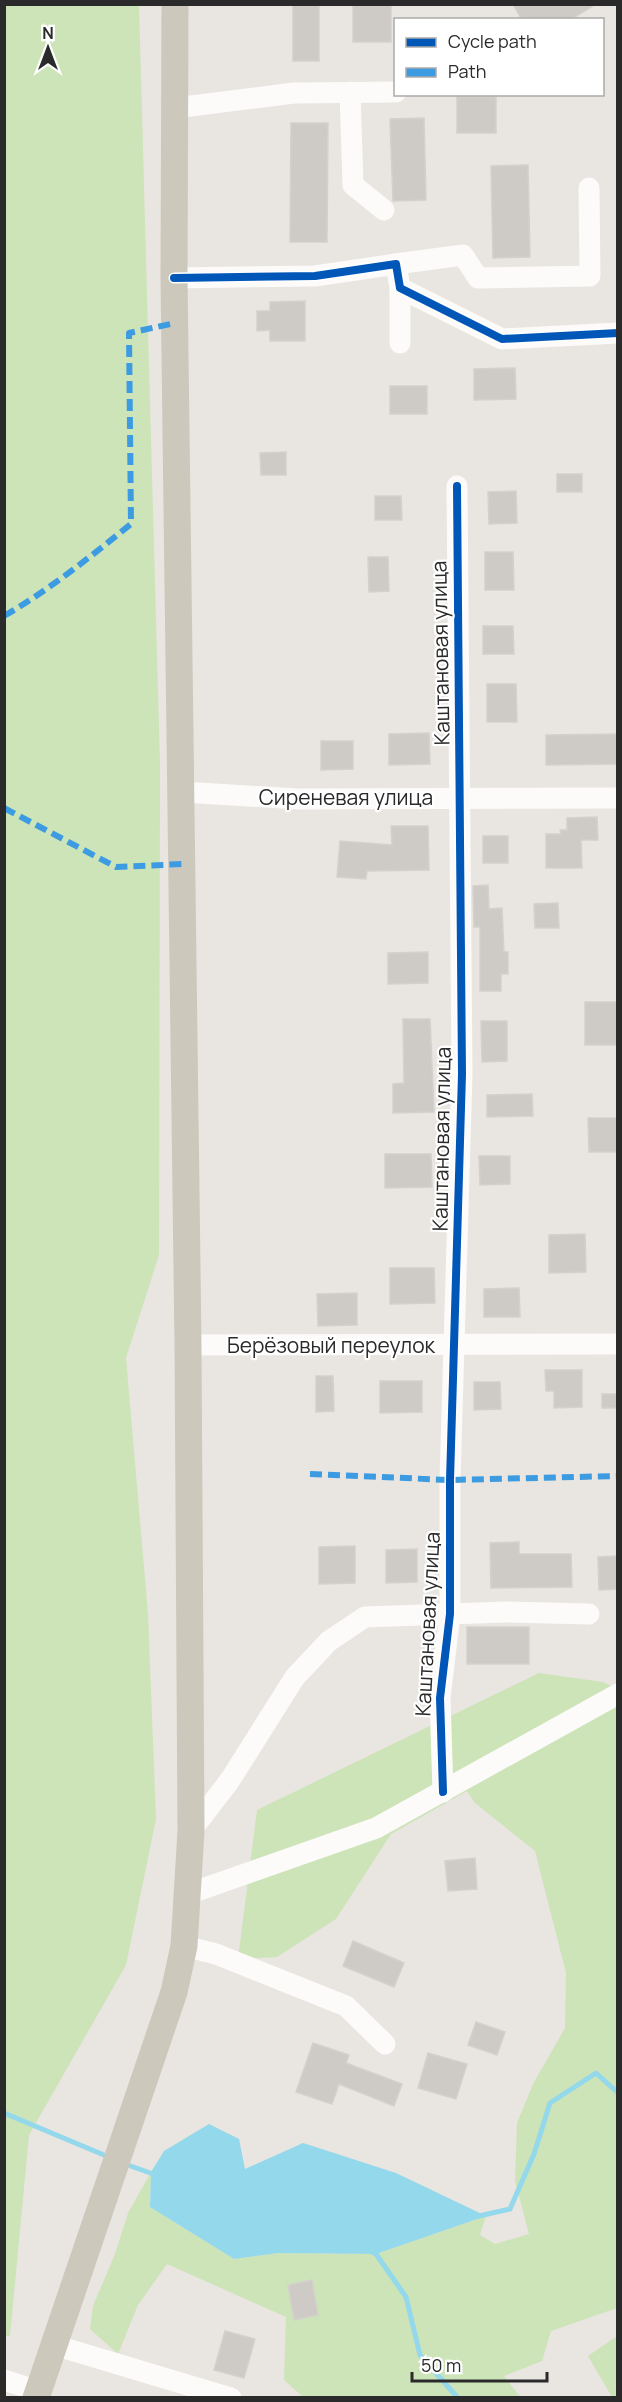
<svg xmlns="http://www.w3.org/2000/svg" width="622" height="2402" font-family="Manrope,sans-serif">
  <rect width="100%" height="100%" fill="#e9e5e0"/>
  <g fill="#cce4b8">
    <path d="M 4,5 L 139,5 L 160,764 L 159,1255 L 126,1358 L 148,1614 L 156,1819 L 126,1965 L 29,2135 L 10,2336 L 5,2336 Z"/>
    <path d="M 539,1673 L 603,1682 L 617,1689 L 617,2308 L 551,2331 L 542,2361 L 504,2376 L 521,2398 L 303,2397 L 284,2380 L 286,2317 L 167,2264 L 138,2305 L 118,2354 L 90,2329 L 93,2306 L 115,2254 L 128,2213 L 151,2172 L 150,2207 L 234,2259 L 278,2253 L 376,2254 L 486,2216 L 480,2235 L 495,2244 L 529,2234 L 515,2181 L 517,2123 L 533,2084 L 565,2028 L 566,1973 L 535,1851 L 475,1803 L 467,1791 L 391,1834 L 336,1919 L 277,1957 L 238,1959 L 257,1810 Z"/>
    <path d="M 617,2336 L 617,2397 L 612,2397 L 588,2356 Z"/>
  </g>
  <path fill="#93d8eb" d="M 209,2124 L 239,2139 L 245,2169 L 303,2143 L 396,2173 L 486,2216 L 376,2254 L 278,2253 L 234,2259 L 150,2207 L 151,2172 L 164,2151 Z"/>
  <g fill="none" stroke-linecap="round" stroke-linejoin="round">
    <g stroke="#93d8eb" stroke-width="5">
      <path d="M 4,2113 L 111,2158"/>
      <path d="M 125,2164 L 156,2175"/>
      <path d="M 479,2216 L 510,2209 L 534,2154 L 550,2103 L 596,2073 L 618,2093"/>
      <path d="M 371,2251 L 376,2254 L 406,2297 L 420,2355 L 458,2398"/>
    </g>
  </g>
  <g fill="#cecbc7" stroke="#d4d1cc" stroke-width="1.5">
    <rect x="293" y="4" width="26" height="57"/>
    <rect x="353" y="4" width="38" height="38"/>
    <path d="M 513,4 L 596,4 L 570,20 L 522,20 Z"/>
    <rect x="457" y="97" width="39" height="36"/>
    <path d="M 424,118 L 426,200 L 393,201 L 390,119 Z"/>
    <path d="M 291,123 L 328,123 L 327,242 L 290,242 Z"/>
    <path d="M 528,165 L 530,257 L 493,258 L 491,166 Z"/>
    <path d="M 305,301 L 305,341 L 270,341 L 270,330 L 257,331 L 257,311 L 270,311 L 270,302 Z"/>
    <path d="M 515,368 L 516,399 L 474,400 L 474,369 Z"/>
    <rect x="390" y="386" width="37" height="28"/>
    <path d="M 286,452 L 286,475 L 261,475 L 260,453 Z"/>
    <rect x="557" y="474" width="25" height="18"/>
    <path d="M 516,491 L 517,523 L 489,524 L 488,492 Z"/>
    <path d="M 375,496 L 401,496 L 402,520 L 375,520 Z"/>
    <path d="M 485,552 L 513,552 L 514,590 L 485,590 Z"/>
    <path d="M 368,557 L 388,557 L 389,591 L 369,592 Z"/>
    <path d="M 483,626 L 513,626 L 514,654 L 483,654 Z"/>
    <path d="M 487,684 L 516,684 L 517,722 L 487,722 Z"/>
    <path d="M 429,733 L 430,764 L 389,765 L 389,734 Z"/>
    <path d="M 618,734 L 618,764 L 546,765 L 546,735 Z"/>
    <path d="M 321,741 L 353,741 L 353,769 L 321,770 Z"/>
    <path d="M 597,817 L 598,840 L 581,840 L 582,868 L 546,868 L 546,834 L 561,834 L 560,830 L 567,830 L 567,818 Z"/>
    <path d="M 391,826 L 428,826 L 429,870 L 367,871 L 366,879 L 337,877 L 340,841 L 392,845 Z"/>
    <rect x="483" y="836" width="25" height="27"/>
    <path d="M 488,885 L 489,909 L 502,908 L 504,952 L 508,952 L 508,974 L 501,974 L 501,991 L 480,991 L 480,927 L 474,927 L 473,886 Z"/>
    <path d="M 558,903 L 559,928 L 535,928 L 534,904 Z"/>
    <path d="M 428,952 L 428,983 L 388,984 L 388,953 Z"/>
    <rect x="585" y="1002" width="33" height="43"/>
    <path d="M 403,1019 L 430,1019 L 434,1112 L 393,1113 L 393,1084 L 404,1083 Z"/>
    <path d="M 481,1021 L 507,1021 L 507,1061 L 482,1062 Z"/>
    <path d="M 532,1094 L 533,1116 L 487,1117 L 487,1095 Z"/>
    <path d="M 588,1118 L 618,1118 L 618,1152 L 589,1152 Z"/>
    <path d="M 385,1154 L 431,1154 L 432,1187 L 385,1188 Z"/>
    <path d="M 479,1156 L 510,1156 L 510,1184 L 480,1185 Z"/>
    <path d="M 585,1234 L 586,1272 L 549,1273 L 549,1235 Z"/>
    <path d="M 390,1268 L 434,1268 L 435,1303 L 390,1304 Z"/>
    <path d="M 519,1288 L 520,1317 L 484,1317 L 484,1289 Z"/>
    <path d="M 357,1293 L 357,1325 L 318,1326 L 317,1294 Z"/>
    <path d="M 545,1370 L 582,1370 L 582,1407 L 554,1408 L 554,1391 L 546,1391 Z"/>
    <path d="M 316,1376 L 333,1376 L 334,1411 L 316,1412 Z"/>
    <path d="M 380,1381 L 422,1381 L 422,1412 L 380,1413 Z"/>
    <path d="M 474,1382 L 500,1382 L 501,1409 L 474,1410 Z"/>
    <rect x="602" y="1394" width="16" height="14"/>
    <path d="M 519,1542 L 519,1554 L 571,1554 L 572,1587 L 491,1588 L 490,1543 Z"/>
    <path d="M 355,1546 L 355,1583 L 319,1584 L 319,1547 Z"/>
    <path d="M 417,1549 L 417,1582 L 386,1583 L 386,1550 Z"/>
    <path d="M 618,1556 L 618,1589 L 599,1590 L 598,1557 Z"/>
    <rect x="467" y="1627" width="62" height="37"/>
    <path d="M 475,1858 L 477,1889 L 448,1891 L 445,1861 Z"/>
    <path d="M 353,1941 L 404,1963 L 394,1987 L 343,1966 Z"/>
    <path d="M 476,2022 L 505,2032 L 497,2055 L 468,2045 Z"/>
    <path d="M 313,2043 L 349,2055 L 346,2063 L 402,2084 L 394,2106 L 339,2084 L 332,2104 L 296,2092 Z"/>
    <path d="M 428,2053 L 467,2064 L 456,2099 L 418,2088 Z"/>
    <path d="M 312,2280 L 318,2315 L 294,2320 L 288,2285 Z"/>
    <path d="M 225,2331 L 255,2339 L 244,2378 L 214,2370 Z"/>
  </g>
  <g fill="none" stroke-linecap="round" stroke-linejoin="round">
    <g stroke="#fcfbfa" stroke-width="21">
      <path d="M 350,92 L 353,185 L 384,210"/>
      <path d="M 175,108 L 294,93 L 396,92"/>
      <path d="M 396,264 L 463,255 L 478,278 L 590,276 L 589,188"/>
      <path d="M 174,278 L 315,276 L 396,264 L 400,288 L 502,339 L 618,333"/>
      <path d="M 400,343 L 400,288"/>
      <path d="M 182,792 L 298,799 L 618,798"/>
      <path d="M 188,1345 L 618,1344"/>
      <path d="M 443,1792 L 440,1698 L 450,1614 L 450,1480 L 462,1074 L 457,486"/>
      <path d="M 191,1831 L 230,1780 L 295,1677 L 329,1641 L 365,1617 L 505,1612 L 589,1614"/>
      <path d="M 188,1894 L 376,1828 L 618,1694"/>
      <path d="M 184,1946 L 216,1954 L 346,2006 L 385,2044"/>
      <path d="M 54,2345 L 231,2398"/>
      <path d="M 4,2380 L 38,2391"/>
    </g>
    <path stroke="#cdc8bc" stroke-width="27" d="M 36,2398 L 174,1992 L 184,1946 L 191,1831 L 188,1345 L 174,278 L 175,4"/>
    <g stroke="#3d9ce1" stroke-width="6" stroke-dasharray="12 6" stroke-linecap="butt">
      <path d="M 4,616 C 49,590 90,557 131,524 L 129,333 L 175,323"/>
      <path d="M 4,808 L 116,867 L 183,864"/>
      <path d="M 310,1474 L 450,1480 L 618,1476"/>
    </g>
    <g stroke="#fff" stroke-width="11">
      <g id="cycleway">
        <path d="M 174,278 L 315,276 L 396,264 L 400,288 L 502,339 L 618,333"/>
        <path d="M 443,1792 L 440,1698 L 450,1614 L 450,1480 L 462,1074 L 457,486"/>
      </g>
    </g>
    <use href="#cycleway" stroke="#0057b8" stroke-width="8"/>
  </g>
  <g text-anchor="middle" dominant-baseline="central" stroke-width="4.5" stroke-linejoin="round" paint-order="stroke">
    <g font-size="21" fill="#2a2a2a" stroke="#fff">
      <text transform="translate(440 653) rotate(-91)">Каштановая улица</text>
      <text x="346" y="797">Сиреневая улица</text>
      <text transform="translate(441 1139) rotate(-89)">Каштановая улица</text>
      <text x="331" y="1345">Берёзовый переулок</text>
      <text transform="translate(427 1624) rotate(-87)">Каштановая улица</text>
    </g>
  </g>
  <rect width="622" height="2402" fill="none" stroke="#2a2a2a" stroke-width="12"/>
  <rect x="394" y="18" width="210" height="78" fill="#ffffff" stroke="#aaaaaa" stroke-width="1.5"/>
  <rect x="406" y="38" width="30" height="9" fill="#0057b8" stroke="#aaaaaa" stroke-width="1.5"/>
  <text x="448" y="48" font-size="18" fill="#2a2a2a">Cycle path</text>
  <rect x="406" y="68" width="30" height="9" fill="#3d9ce1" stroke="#aaaaaa" stroke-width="1.5"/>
  <text x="448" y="78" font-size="18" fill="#2a2a2a">Path</text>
  <g transform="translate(48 48)" stroke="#ffffff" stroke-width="4.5" paint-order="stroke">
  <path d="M0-4.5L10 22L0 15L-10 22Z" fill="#2a2a2a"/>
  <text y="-9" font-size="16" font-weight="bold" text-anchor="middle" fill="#2a2a2a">N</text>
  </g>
  <path d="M412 2372v9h135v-9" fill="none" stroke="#2a2a2a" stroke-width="3"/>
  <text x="421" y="2372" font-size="18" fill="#2a2a2a" stroke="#ffffff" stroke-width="4.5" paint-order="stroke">50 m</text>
</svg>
